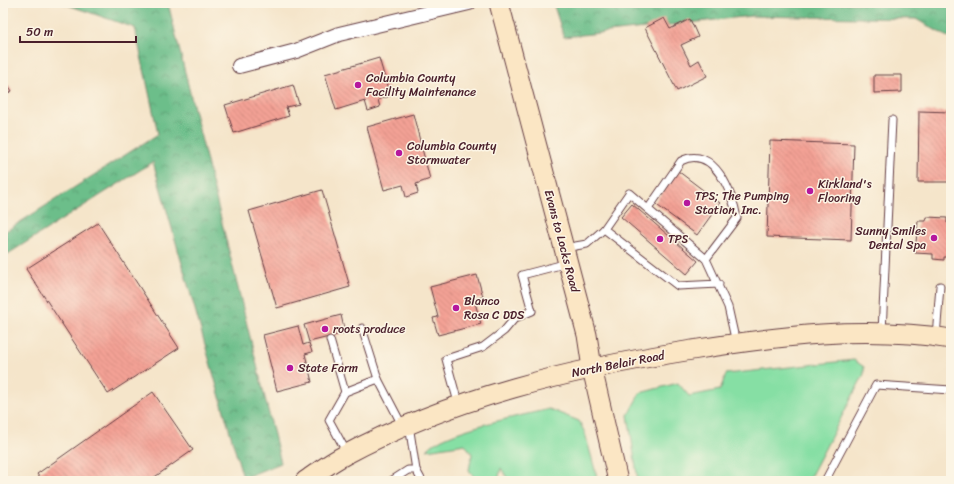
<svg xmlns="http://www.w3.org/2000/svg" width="954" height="484" font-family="Sriracha,sans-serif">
  <defs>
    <pattern id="forest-crowns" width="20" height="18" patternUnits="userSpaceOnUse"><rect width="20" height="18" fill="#6cbe8a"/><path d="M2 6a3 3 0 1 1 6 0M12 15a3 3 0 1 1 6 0" fill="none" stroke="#5b9a71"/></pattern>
    <pattern id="building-back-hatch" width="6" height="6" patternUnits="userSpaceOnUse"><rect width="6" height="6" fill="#f4a295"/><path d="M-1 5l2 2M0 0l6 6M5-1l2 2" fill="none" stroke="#c8837a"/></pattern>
  </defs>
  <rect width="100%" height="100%" fill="#fcf5e5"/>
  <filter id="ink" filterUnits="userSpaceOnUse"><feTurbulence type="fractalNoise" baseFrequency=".025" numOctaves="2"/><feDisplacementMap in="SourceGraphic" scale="8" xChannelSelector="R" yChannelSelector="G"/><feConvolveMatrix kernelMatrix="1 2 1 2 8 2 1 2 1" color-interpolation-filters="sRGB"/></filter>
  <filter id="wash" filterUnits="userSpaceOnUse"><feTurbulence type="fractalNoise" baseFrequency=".012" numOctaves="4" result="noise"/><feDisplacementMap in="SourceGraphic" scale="16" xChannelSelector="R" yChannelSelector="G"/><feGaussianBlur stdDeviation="0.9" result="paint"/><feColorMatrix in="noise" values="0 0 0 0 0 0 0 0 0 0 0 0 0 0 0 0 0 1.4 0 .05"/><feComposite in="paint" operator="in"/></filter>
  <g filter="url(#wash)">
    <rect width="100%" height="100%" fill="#f5e5ca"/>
    <g fill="#86dfa4" stroke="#687f68">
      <path d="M 854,360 L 864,367 L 864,374 L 808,481 L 638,481 L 628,415 L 640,393 L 678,383 L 689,396 L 720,390 L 726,374 Z"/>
      <path d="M 549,409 L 579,421 L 585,433 L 598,481 L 509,481 L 501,468 L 498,481 L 477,481 L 469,470 L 472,454 L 465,444 L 427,450 C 442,430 522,416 549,409 Z"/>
    </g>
    <g fill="url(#forest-crowns)" stroke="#5b6e5a">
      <path d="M 62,3 L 168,3 L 281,463 L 243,478 L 153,162 L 3,257 L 3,233 L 158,134 L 135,28 Z"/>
      <path d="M 553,3 L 951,3 L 951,39 L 916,19 L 751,16 L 564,37 Z"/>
    </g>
    <g id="blocks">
      <g fill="url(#building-back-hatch)">
        <path d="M 664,18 L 670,29 L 690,19 L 698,37 L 681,45 L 691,65 L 699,60 L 707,76 L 677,91 L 645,28 Z"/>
        <path d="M 379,58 L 390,96 L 378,100 L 380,107 L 368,111 L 365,101 L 336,110 L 325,74 Z"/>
        <path d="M 874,75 L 902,75 L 902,92 L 874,93 Z"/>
        <path d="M 3,77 L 12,91 L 3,96 Z"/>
        <path d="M 293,85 L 299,104 L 286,107 L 289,116 L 234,133 L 225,105 Z"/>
        <path d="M 919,111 L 951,112 L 951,182 L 918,182 Z"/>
        <path d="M 413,114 L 430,179 L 416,184 L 418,193 L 406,197 L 403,185 L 384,190 L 367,127 Z"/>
        <path d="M 770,141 L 854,144 L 851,240 L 767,237 Z"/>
        <path d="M 678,171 L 720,203 L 697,235 L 654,203 Z"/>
        <path d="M 322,190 L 350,287 L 277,308 L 249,211 Z"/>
        <path d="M 632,204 L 698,261 L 687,274 L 621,217 Z"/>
        <path d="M 927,217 L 947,218 L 947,223 L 951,223 L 951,257 L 944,257 L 944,260 L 933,259 L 933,254 L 915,253 L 918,221 L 926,221 Z"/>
        <path d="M 98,223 L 179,348 L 108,394 L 26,269 Z"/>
        <path d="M 477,275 L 483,297 L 474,299 L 481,324 L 438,335 L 433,318 L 438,317 L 430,287 Z"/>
        <path d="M 341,315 L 345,333 L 309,342 L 304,325 Z"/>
        <path d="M 298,326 L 303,345 L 309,343 L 312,352 L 305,354 L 312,382 L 277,391 L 263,335 Z"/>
        <path d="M 153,392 L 193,450 L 149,481 L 42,481 L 37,474 Z"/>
      </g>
    </g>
  </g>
  <g filter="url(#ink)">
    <use href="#blocks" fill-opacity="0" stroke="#643d43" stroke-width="1"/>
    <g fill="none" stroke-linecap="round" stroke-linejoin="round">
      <g stroke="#643d43" stroke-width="9">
        <g id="lane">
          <path d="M 648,209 L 681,161 C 714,144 733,194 737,218 L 706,259"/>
          <path d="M 564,248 L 587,244 L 604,229"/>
          <path d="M 719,284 L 678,286 L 604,229 L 629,193 L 706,259 L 728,307 L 736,343"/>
          <path d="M 362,328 L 378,379"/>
          <path d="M 882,332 L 892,120"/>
          <path d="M 936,337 L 940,286"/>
          <path d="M 330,340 L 345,392"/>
          <path d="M 459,406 L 446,359 L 483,347 L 504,331 L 515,318 L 532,311 L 522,275 L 568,263"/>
          <path d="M 409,425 L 416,470"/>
          <path d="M 347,453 L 329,420 L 345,392 L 378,379 L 403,427"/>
          <path d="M 391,481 L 408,470 L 416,470 L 422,481"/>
          <path d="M 825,481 L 876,385 L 951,390"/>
        </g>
      </g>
      <g stroke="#643d43" stroke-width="16">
        <path id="street" d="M 239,66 L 296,51 L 339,34 L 469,3"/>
      </g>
      <g stroke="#643d43" stroke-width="21">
        <g id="secondary">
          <path d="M 499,3 L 587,335 L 592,368 L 618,481"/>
          <path d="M 305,481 C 318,472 331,462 345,455 C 452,397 573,369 692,350 C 778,336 865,325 951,339"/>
        </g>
      </g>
      <use href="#lane" stroke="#fff" stroke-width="7"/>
      <use href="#street" stroke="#fff" stroke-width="14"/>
      <use href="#secondary" stroke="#fbe6c4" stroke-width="19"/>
    </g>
  </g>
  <g fill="#b5179e" stroke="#fcf5e5" stroke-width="1.5">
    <circle cx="358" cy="85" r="4"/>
    <circle cx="399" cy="153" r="4"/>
    <circle cx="810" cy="191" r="4"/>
    <circle cx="687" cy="203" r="4"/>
    <circle cx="934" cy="238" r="4"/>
    <circle cx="660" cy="239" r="4"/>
    <circle cx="456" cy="308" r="4"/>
    <circle cx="325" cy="329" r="4"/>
    <circle cx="290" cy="368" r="4"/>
  </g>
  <g text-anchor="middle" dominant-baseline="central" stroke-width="3" stroke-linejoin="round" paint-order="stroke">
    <g font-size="12" fill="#4a1f2b" stroke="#fcf5e5" text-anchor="start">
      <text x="366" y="78">Columbia County<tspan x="366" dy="14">Facility Maintenance</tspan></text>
      <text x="407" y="146">Columbia County<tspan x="407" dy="14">Stormwater</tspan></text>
      <text x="818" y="184">Kirkland's<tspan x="818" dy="14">Flooring</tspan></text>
      <text x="695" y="196">TPS; The Pumping<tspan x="695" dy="14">Station, Inc.</tspan></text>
      <text x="926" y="231" text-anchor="end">Sunny Smiles<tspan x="926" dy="14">Dental Spa</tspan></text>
      <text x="668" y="239">TPS</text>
      <text x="464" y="301">Blanco<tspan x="464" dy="14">Rosa C DDS</tspan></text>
      <text x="333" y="329">roots produce</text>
      <text x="298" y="368">State Farm</text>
    </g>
    <g font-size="12" fill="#4a1f2b" stroke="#fcf5e5">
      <text transform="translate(562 241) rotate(75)">Evans to Locks Road</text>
      <text transform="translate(618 364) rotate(-11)">North Belair Road</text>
    </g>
  </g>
  <rect width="954" height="484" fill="none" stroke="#fcf5e5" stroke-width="16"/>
  <path d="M20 36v6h116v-6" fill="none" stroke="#4a1f2b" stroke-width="2"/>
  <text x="26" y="36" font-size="12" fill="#4a1f2b" stroke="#fcf5e5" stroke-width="3" paint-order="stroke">50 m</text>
</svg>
